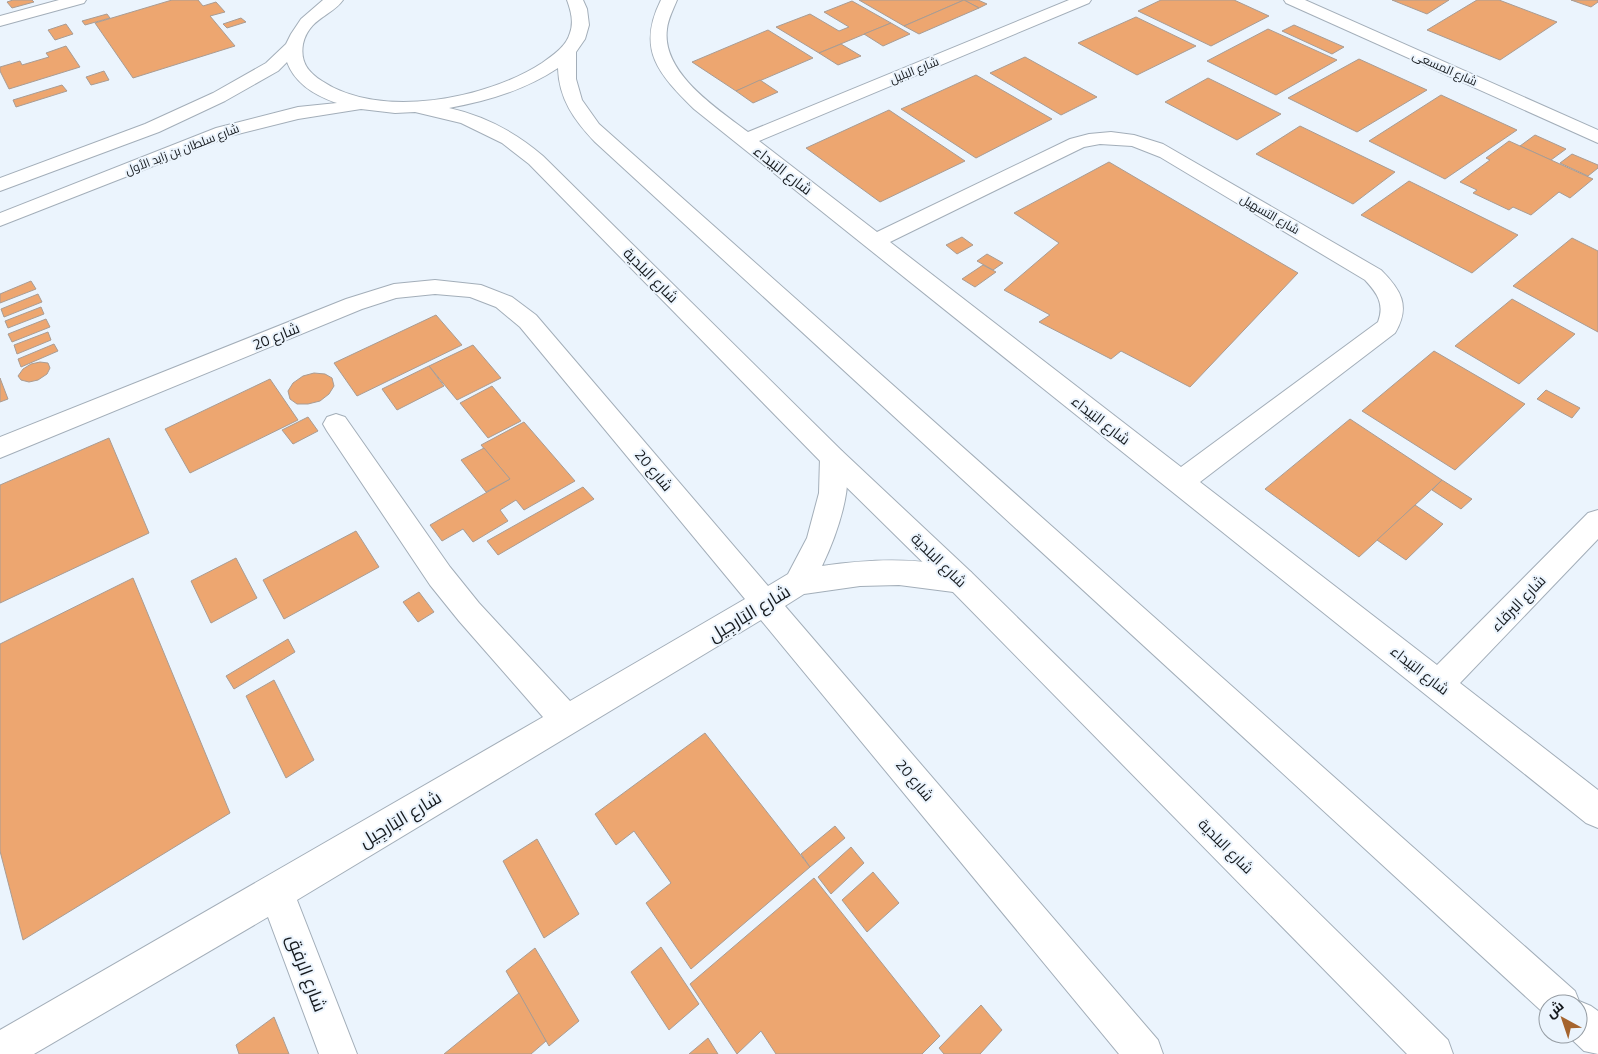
<svg xmlns="http://www.w3.org/2000/svg" width="1598" height="1054" font-family="'Titillium Web',Cairo,sans-serif">
  <rect width="100%" height="100%" fill="#ebf4fd"/>
  <g fill="#eda670" stroke="#a99c93">
    <path d="M 13,0 L 32,0 L 34,2 L 12,8 L 7,2 Z"/>
    <path d="M 172,0 L 198,0 L 203,6 L 216,2 L 225,12 L 210,16 L 235,46 L 133,78 L 95,23 Z"/>
    <path d="M 859,0 L 964,0 L 904,26 Z"/>
    <path d="M 964,0 L 978,0 L 987,4 L 979,8 Z"/>
    <path d="M 964,0 L 979,8 L 919,34 L 904,26 Z"/>
    <path d="M 1161,0 L 1234,0 L 1269,16 L 1211,46 L 1138,11 Z"/>
    <path d="M 1392,0 L 1449,0 L 1427,14 Z"/>
    <path d="M 1477,0 L 1499,0 L 1557,22 L 1500,60 L 1427,30 Z"/>
    <path d="M 1571,0 L 1598,0 L 1598,2 L 1591,7 Z"/>
    <path d="M 852,1 L 891,23 L 819,53 L 776,27 L 810,14 L 839,31 L 849,27 L 824,12 Z"/>
    <path d="M 107,14 L 110,18 L 85,25 L 82,21 Z"/>
    <path d="M 1136,17 L 1196,46 L 1137,75 L 1078,43 Z"/>
    <path d="M 241,18 L 246,22 L 227,28 L 223,24 Z"/>
    <path d="M 891,23 L 910,34 L 883,46 L 864,34 Z"/>
    <path d="M 66,24 L 73,34 L 55,40 L 48,30 Z"/>
    <path d="M 1294,25 L 1344,47 L 1332,54 L 1282,31 Z"/>
    <path d="M 1268,29 L 1337,60 L 1276,95 L 1207,61 Z"/>
    <path d="M 768,30 L 813,58 L 736,91 L 692,62 Z"/>
    <path d="M 841,44 L 861,56 L 838,65 L 819,53 Z"/>
    <path d="M 66,46 L 80,67 L 9,89 L 0,71 L 0,67 L 20,61 L 22,65 L 49,57 L 46,53 Z"/>
    <path d="M 1025,57 L 1097,97 L 1061,115 L 990,73 Z"/>
    <path d="M 1359,59 L 1427,90 L 1357,132 L 1288,98 Z"/>
    <path d="M 104,71 L 109,80 L 91,85 L 86,77 Z"/>
    <path d="M 976,75 L 1052,119 L 976,158 L 901,109 Z"/>
    <path d="M 1208,78 L 1281,114 L 1237,140 L 1165,102 Z"/>
    <path d="M 760,80 L 778,92 L 753,103 L 736,91 Z"/>
    <path d="M 62,85 L 67,91 L 16,107 L 13,100 Z"/>
    <path d="M 1441,95 L 1517,130 L 1445,179 L 1369,141 Z"/>
    <path d="M 889,110 L 965,161 L 880,202 L 806,148 Z"/>
    <path d="M 1300,126 L 1395,172 L 1353,204 L 1256,154 Z"/>
    <path d="M 1535,135 L 1566,149 L 1551,160 L 1520,146 Z"/>
    <path d="M 1509,141 L 1593,179 L 1570,198 L 1559,192 L 1531,215 L 1513,207 L 1509,210 L 1473,193 L 1477,190 L 1460,182 L 1490,160 L 1486,158 Z"/>
    <path d="M 1572,154 L 1598,165 L 1598,168 L 1588,176 L 1560,163 Z"/>
    <path d="M 1109,162 L 1298,273 L 1190,387 L 1121,351 L 1111,359 L 1039,322 L 1050,315 L 1004,290 L 1059,243 L 1014,213 Z"/>
    <path d="M 1409,181 L 1518,235 L 1472,273 L 1361,215 Z"/>
    <path d="M 962,237 L 973,245 L 957,254 L 946,245 Z"/>
    <path d="M 1572,238 L 1598,251 L 1598,332 L 1513,286 Z"/>
    <path d="M 987,254 L 1003,263 L 993,270 L 977,261 Z"/>
    <path d="M 983,265 L 996,272 L 975,287 L 962,279 Z"/>
    <path d="M 31,281 L 36,289 L 0,303 L 0,294 Z"/>
    <path d="M 38,294 L 42,302 L 4,317 L 1,309 Z"/>
    <path d="M 1512,299 L 1575,334 L 1519,384 L 1455,346 Z"/>
    <path d="M 41,307 L 44,314 L 8,328 L 5,321 Z"/>
    <path d="M 436,315 L 462,345 L 357,396 L 334,363 Z"/>
    <path d="M 46,319 L 50,327 L 12,342 L 8,334 Z"/>
    <path d="M 48,332 L 51,340 L 17,354 L 14,345 Z"/>
    <path d="M 54,344 L 58,351 L 21,367 L 18,359 Z"/>
    <path d="M 473,345 L 501,378 L 457,400 L 429,366 Z"/>
    <path d="M 1434,351 L 1525,404 L 1455,470 L 1362,411 Z"/>
    <path d="M 40,362 L 48,363 L 50,368 L 47,374 L 38,380 L 29,382 L 21,380 L 18,376 L 23,369 L 31,364 Z"/>
    <path d="M 429,366 L 444,386 L 397,410 L 382,389 Z"/>
    <path d="M 314,373 L 325,374 L 332,378 L 334,386 L 329,394 L 320,401 L 308,404 L 297,404 L 290,399 L 288,391 L 293,383 L 303,376 Z"/>
    <path d="M 0,378 L 8,399 L 0,402 Z"/>
    <path d="M 270,379 L 298,420 L 190,473 L 165,429 Z"/>
    <path d="M 492,386 L 521,421 L 488,438 L 460,403 Z"/>
    <path d="M 1546,390 L 1580,408 L 1572,418 L 1537,399 Z"/>
    <path d="M 308,417 L 318,431 L 293,444 L 282,430 Z"/>
    <path d="M 1350,419 L 1442,480 L 1359,557 L 1265,489 Z"/>
    <path d="M 524,422 L 575,481 L 524,510 L 516,500 L 500,510 L 508,521 L 473,542 L 463,529 L 442,541 L 430,525 L 510,479 L 481,445 Z"/>
    <path d="M 109,438 L 149,533 L 0,603 L 0,485 Z"/>
    <path d="M 484,448 L 510,479 L 486,492 L 461,460 Z"/>
    <path d="M 1442,480 L 1472,499 L 1461,509 L 1432,490 Z"/>
    <path d="M 583,487 L 594,499 L 498,555 L 487,541 Z"/>
    <path d="M 1415,505 L 1443,524 L 1406,560 L 1377,540 Z"/>
    <path d="M 356,531 L 379,567 L 284,619 L 263,580 Z"/>
    <path d="M 236,558 L 257,598 L 211,623 L 191,581 Z"/>
    <path d="M 133,578 L 230,813 L 23,940 L 0,851 L 0,644 Z"/>
    <path d="M 419,592 L 434,612 L 418,622 L 403,602 Z"/>
    <path d="M 288,639 L 295,652 L 234,689 L 226,676 Z"/>
    <path d="M 274,680 L 314,760 L 286,778 L 246,696 Z"/>
    <path d="M 705,733 L 810,867 L 691,969 L 646,903 L 671,883 L 634,831 L 616,845 L 595,814 Z"/>
    <path d="M 835,826 L 845,838 L 810,867 L 801,854 Z"/>
    <path d="M 537,839 L 579,914 L 544,938 L 503,861 Z"/>
    <path d="M 851,847 L 864,863 L 831,894 L 818,877 Z"/>
    <path d="M 873,872 L 899,903 L 867,932 L 842,900 Z"/>
    <path d="M 814,878 L 940,1036 L 922,1054 L 776,1054 L 761,1031 L 737,1054 L 690,984 Z"/>
    <path d="M 661,947 L 699,1004 L 669,1030 L 631,972 Z"/>
    <path d="M 535,948 L 579,1021 L 549,1046 L 506,971 Z"/>
    <path d="M 519,993 L 546,1041 L 531,1054 L 444,1054 Z"/>
    <path d="M 981,1005 L 1002,1030 L 980,1054 L 944,1054 L 939,1048 Z"/>
    <path d="M 274,1017 L 289,1054 L 239,1054 L 236,1045 Z"/>
    <path d="M 708,1038 L 718,1054 L 689,1054 Z"/>
  </g>
  <g fill="none" stroke-linecap="round" stroke-linejoin="round">
    <g stroke="#a3aeb9" stroke-width="2">
      <g id="minor">
        <path d="M 59,0 L 86,0 L 84,3 L 0,26 L 0,16 Z"/>
        <path d="M 661,0 L 677,0 C 673,10 668,19 667,29 C 661,73 718,109 748,132 L 1069,0 L 1091,0 L 1089,3 L 759,141 L 877,232 L 1070,139 L 1089,134 L 1111,132 L 1134,135 L 1163,144 L 1381,270 C 1401,290 1411,306 1395,333 L 1200,482 L 1437,665 L 1588,513 L 1598,510 L 1598,539 L 1460,683 L 1598,790 L 1598,828 L 1586,823 L 694,109 C 659,74 636,50 661,0 ZM 1100,144 L 1132,146 L 1160,157 L 1365,280 C 1377,293 1385,304 1378,322 L 1181,467 L 890,242 L 1084,147 Z"/>
        <path d="M 1284,0 L 1305,0 L 1598,130 L 1598,143 L 1286,3 Z"/>
        <path d="M 435,280 L 481,285 L 512,297 L 536,315 L 768,586 L 788,574 L 807,538 L 819,493 L 820,458 L 824,451 L 833,448 L 842,451 C 858,480 835,539 822,566 C 870,559 925,556 971,572 L 975,581 L 971,590 L 961,593 L 899,585 L 860,586 L 804,594 L 785,606 L 1158,1040 L 1163,1054 L 1119,1054 L 761,620 L 297,900 L 357,1054 L 319,1054 L 268,917 L 34,1054 L 0,1054 L 0,1030 L 543,717 L 459,621 L 430,585 L 327,431 L 323,424 L 327,417 L 336,414 L 345,417 L 450,567 L 479,603 L 570,701 L 745,599 L 520,327 L 496,307 L 470,297 L 435,294 L 396,298 L 362,309 L 0,458 L 0,437 L 346,299 L 394,284 Z"/>
      </g>
    </g>
    <g stroke="#a3aeb9" stroke-width="2">
      <path id="major" d="M 323,0 L 343,0 C 332,16 309,18 303,44 C 300,62 308,72 322,81 C 380,120 487,99 542,63 C 553,55 566,47 570,33 C 574,22 571,11 567,0 L 583,0 L 587,9 L 589,25 L 585,39 L 576,52 L 576,79 L 582,100 L 599,124 L 1575,991 L 1579,1001 L 1591,1006 L 1598,1011 L 1598,1054 L 1584,1051 L 1566,1034 L 1578,1034 L 1578,1004 L 1548,1004 L 1548,1017 L 595,142 C 574,120 559,99 558,68 C 525,90 488,101 449,108 C 485,116 515,132 543,156 L 842,451 L 971,572 L 1448,1040 L 1453,1054 L 1407,1054 L 951,590 L 824,465 L 529,164 L 502,143 L 461,123 L 415,112 L 395,113 L 361,109 L 298,119 L 230,136 L 0,226 L 0,213 L 216,128 L 298,107 L 337,103 C 316,96 295,84 287,62 L 278,71 L 225,101 L 159,132 L 0,191 L 0,178 L 145,124 L 213,93 L 266,63 L 286,44 L 291,34 L 301,19 Z"/>
    </g>
    <use href="#minor" fill="#fff" fill-rule="evenodd"/>
    <use href="#major" fill="#fff" fill-rule="evenodd"/>
  </g>
  <g text-anchor="middle" dominant-baseline="central" stroke-width="4" stroke-linejoin="round" paint-order="stroke">
    <g font-size="12" fill="#15191d" stroke="#ebf4fd">
      <text transform="translate(1445 68) rotate(24)">شارع المسعى</text>
      <text transform="translate(914 70) rotate(-22)">شارع البليل</text>
      <text transform="translate(182 149) rotate(-21)">شارع سلطان بن زايد الأول</text>
      <text transform="translate(1270 214) rotate(30)">شارع التسهيل</text>
    </g>
    <g font-size="15" fill="#15191d" stroke="#ebf4fd">
      <text transform="translate(783 170) rotate(38)">شارع البَيداء</text>
      <text transform="translate(651 275) rotate(45)">شارع البلدية</text>
      <text transform="translate(276 336) rotate(-22)">شارع 20</text>
      <text transform="translate(1101 420) rotate(38)">شارع البَيداء</text>
      <text transform="translate(654 470) rotate(50)">شارع 20</text>
      <text transform="translate(939 560) rotate(44)">شارع البلدية</text>
      <text transform="translate(1518 603) rotate(-46)">شارع البرقاء</text>
      <text transform="translate(1420 670) rotate(38)">شارع البَيداء</text>
      <text transform="translate(915 780) rotate(50)">شارع 20</text>
      <text transform="translate(1226 846) rotate(45)">شارع البلدية</text>
    </g>
    <g font-size="18" fill="#15191d" stroke="#ebf4fd">
      <text transform="translate(749 613) rotate(-31)">شارع البَارجِيل</text>
      <text transform="translate(400 819) rotate(-31)">شارع البَارجِيل</text>
      <text transform="translate(307 973) rotate(69)">شارع الرفق</text>
    </g>
  </g>
  <g transform="translate(1563 1019) rotate(320)"><circle r="24" fill="#ebf4fd" stroke="#959ca3"/>
  <path d="M0-4L9 19L0 12L-9 19Z" fill="#a5642e"/>
  <text y="-8" font-size="14" font-weight="bold" text-anchor="middle" fill="#15191d">ش</text>
  </g>
</svg>
